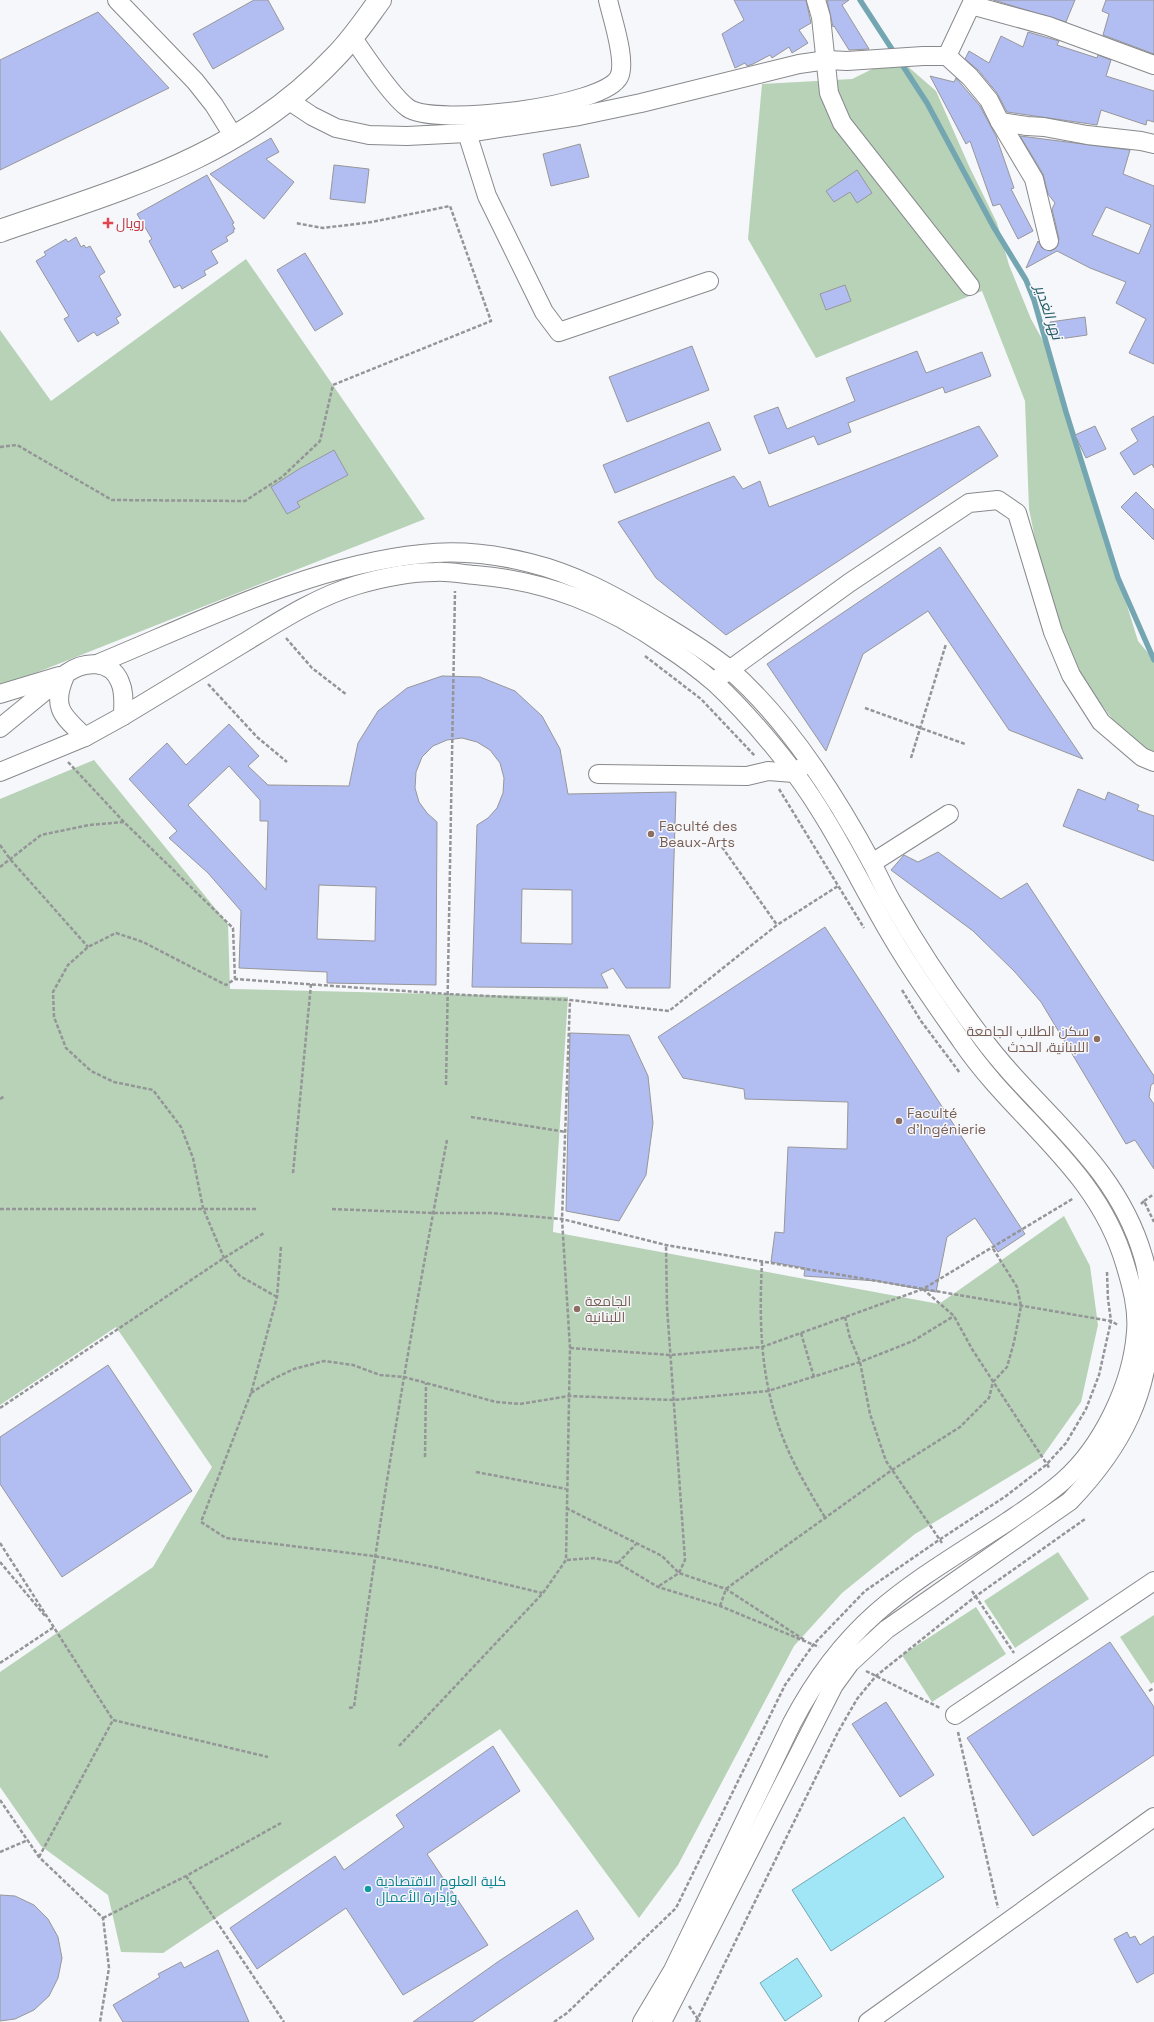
<svg xmlns="http://www.w3.org/2000/svg" width="1154" height="2022" font-family="'Space Grotesk',Cairo,sans-serif">
  <rect width="100%" height="100%" fill="#f6f7fa"/>
  <g fill="#b7d2b7">
    <path d="M 897,57 L 936,91 L 969,166 L 997,223 L 1009,265 L 1031,319 L 1048,350 L 1138,641 L 1154,660 L 1154,757 L 1113,720 L 1092,692 L 1079,673 L 1045,588 L 1029,509 L 1025,401 L 982,291 L 816,358 L 748,239 L 762,84 L 852,79 Z"/>
    <path d="M 246,259 L 425,519 L 0,687 L 0,330 L 51,401 Z"/>
    <path d="M 94,760 L 228,924 L 230,989 L 568,997 L 553,1232 L 939,1304 L 1064,1216 L 1090,1266 L 1098,1325 L 1081,1402 L 1042,1457 L 915,1534 L 842,1593 L 794,1646 L 678,1865 L 639,1918 L 500,1729 L 163,1953 L 121,1952 L 108,1895 L 41,1846 L 0,1787 L 0,1672 L 153,1567 L 212,1467 L 116,1327 L 0,1405 L 0,799 Z"/>
    <path d="M 1058,1552 L 1089,1599 L 1015,1648 L 984,1601 Z"/>
    <path d="M 976,1607 L 1006,1654 L 932,1702 L 902,1655 Z"/>
    <path d="M 1154,1615 L 1154,1682 L 1151,1684 L 1120,1637 Z"/>
  </g>
  <g fill="#a0e6f7" stroke="#74a6b2">
    <path d="M 904,1817 L 944,1877 L 831,1951 L 792,1890 Z"/>
    <path d="M 797,1958 L 822,1996 L 785,2021 L 760,1983 Z"/>
  </g>
  <g fill="none" stroke-linecap="round" stroke-linejoin="round">
    <path stroke="#74a6b2" stroke-width="5.5" d="M 860,0 L 927,103 L 993,226 L 1026,280 L 1034,300 L 1066,412 L 1118,578 L 1154,660"/>
  </g>
  <g fill="#b2bef1" stroke="#97979a" fill-rule="evenodd">
    <path d="M 254,0 L 268,0 L 284,29 L 213,69 L 193,34 Z"/>
    <path d="M 734,0 L 806,0 L 811,23 L 799,30 L 808,43 L 792,53 L 789,47 L 772,58 L 770,55 L 753,64 L 747,66 L 745,63 L 735,68 L 722,34 L 744,20 Z"/>
    <path d="M 827,0 L 849,0 L 842,5 L 869,49 L 849,50 L 834,26 L 833,27 Z"/>
    <path d="M 993,0 L 1075,0 L 1066,22 Z"/>
    <path d="M 1106,0 L 1154,0 L 1154,54 L 1103,35 L 1109,14 L 1102,11 Z"/>
    <path d="M 98,12 L 169,88 L 0,170 L 0,60 Z"/>
    <path d="M 1028,32 L 1059,41 L 1057,45 L 1097,58 L 1098,55 L 1111,60 L 1106,76 L 1154,91 L 1154,122 L 1147,120 L 1146,125 L 1101,110 L 1097,125 L 1007,112 L 997,93 L 978,70 L 965,59 L 969,51 L 989,63 L 1001,36 L 1023,47 Z"/>
    <path d="M 930,76 L 954,82 L 956,78 L 980,106 L 996,136 L 1014,188 L 1011,189 L 1033,231 L 1018,239 L 1000,204 L 993,206 L 970,141 L 966,144 Z"/>
    <path d="M 1020,136 L 1130,150 L 1123,174 L 1154,186 L 1154,364 L 1129,353 L 1146,319 L 1116,303 L 1126,282 L 1090,268 L 1057,251 L 1026,268 L 1038,241 L 1042,248 L 1051,251 L 1056,248 L 1059,239 L 1052,209 L 1055,203 L 1048,194 L 1043,174 ZM 1106,207 L 1151,225 L 1139,254 L 1092,235 Z"/>
    <path d="M 271,138 L 279,152 L 266,159 L 294,182 L 264,219 L 210,174 Z"/>
    <path d="M 580,144 L 589,177 L 551,186 L 543,154 Z"/>
    <path d="M 334,165 L 369,169 L 365,203 L 330,199 Z"/>
    <path d="M 857,170 L 872,193 L 857,203 L 850,192 L 834,202 L 826,191 Z"/>
    <path d="M 207,175 L 234,223 L 232,224 L 235,229 L 233,230 L 234,232 L 226,237 L 228,241 L 211,251 L 218,263 L 204,271 L 206,275 L 182,289 L 180,285 L 174,288 L 149,241 L 152,239 L 137,214 Z"/>
    <path d="M 76,237 L 81,247 L 84,245 L 86,248 L 90,246 L 105,272 L 99,276 L 121,315 L 116,318 L 119,323 L 97,336 L 94,332 L 78,342 L 64,319 L 69,316 L 36,261 L 46,255 L 44,252 L 66,239 L 68,242 Z"/>
    <path d="M 305,253 L 343,314 L 315,331 L 277,270 Z"/>
    <path d="M 845,285 L 851,301 L 826,310 L 820,294 Z"/>
    <path d="M 1085,317 L 1087,335 L 1053,340 L 1050,322 Z"/>
    <path d="M 692,346 L 709,390 L 627,422 L 609,377 Z"/>
    <path d="M 917,351 L 926,373 L 982,352 L 991,376 L 945,393 L 943,387 L 848,423 L 851,432 L 818,445 L 814,436 L 769,454 L 754,416 L 778,407 L 787,429 L 855,401 L 846,378 Z"/>
    <path d="M 1154,416 L 1154,468 L 1152,464 L 1134,475 L 1120,453 L 1138,441 L 1131,429 Z"/>
    <path d="M 709,422 L 721,450 L 615,493 L 603,465 Z"/>
    <path d="M 979,426 L 998,456 L 726,635 L 656,578 L 618,522 L 734,476 L 743,489 L 760,481 L 769,507 Z"/>
    <path d="M 1095,426 L 1106,449 L 1086,458 L 1075,435 Z"/>
    <path d="M 334,450 L 348,475 L 297,502 L 300,507 L 287,514 L 271,487 L 299,469 Z"/>
    <path d="M 1136,492 L 1154,510 L 1154,540 L 1121,507 Z"/>
    <path d="M 940,547 L 1083,759 L 1009,730 L 928,611 L 863,654 L 826,751 L 767,664 Z"/>
    <path d="M 442,676 L 480,677 L 515,691 L 542,716 L 560,749 L 568,794 L 676,792 L 670,988 L 626,988 L 613,968 L 601,974 L 608,988 L 472,987 L 477,825 L 488,818 L 497,808 L 503,793 L 504,778 L 500,763 L 490,750 L 477,742 L 462,738 L 447,740 L 433,746 L 422,757 L 416,772 L 415,788 L 419,802 L 427,813 L 437,822 L 436,985 L 327,983 L 327,972 L 239,968 L 241,911 L 208,873 L 169,838 L 177,831 L 129,779 L 167,743 L 186,765 L 229,724 L 259,756 L 248,766 L 268,785 L 349,786 L 358,743 L 378,711 L 407,688 ZM 229,766 L 260,800 L 260,821 L 268,821 L 266,890 L 188,805 ZM 319,885 L 376,887 L 375,941 L 317,939 ZM 522,889 L 572,890 L 572,944 L 521,943 Z"/>
    <path d="M 1078,789 L 1105,800 L 1108,792 L 1139,805 L 1137,810 L 1154,816 L 1154,861 L 1063,826 Z"/>
    <path d="M 938,852 L 1001,899 L 1027,883 L 1154,1076 L 1154,1083 L 1151,1085 L 1149,1097 L 1154,1104 L 1154,1169 L 1135,1140 L 1126,1144 L 1041,1002 L 1014,971 L 973,931 L 891,870 L 904,855 L 918,862 Z"/>
    <path d="M 825,927 L 1025,1234 L 998,1252 L 975,1218 L 947,1237 L 936,1292 L 877,1281 L 804,1276 L 805,1268 L 771,1262 L 775,1232 L 784,1233 L 788,1147 L 847,1149 L 848,1102 L 745,1099 L 744,1089 L 683,1078 L 658,1037 Z"/>
    <path d="M 570,1033 L 629,1035 L 648,1076 L 653,1123 L 646,1175 L 619,1221 L 566,1211 Z"/>
    <path d="M 108,1365 L 192,1491 L 62,1577 L 0,1484 L 0,1437 Z"/>
    <path d="M 1110,1642 L 1154,1707 L 1154,1755 L 1033,1836 L 967,1738 Z"/>
    <path d="M 886,1702 L 934,1775 L 900,1797 L 852,1724 Z"/>
    <path d="M 493,1746 L 520,1791 L 427,1854 L 488,1945 L 403,1995 L 346,1908 L 257,1969 L 230,1928 L 335,1856 L 344,1870 L 404,1827 L 396,1815 Z"/>
    <path d="M 0,1895 L 15,1896 L 34,1905 L 48,1919 L 58,1937 L 62,1958 L 58,1978 L 49,1996 L 34,2010 L 15,2019 L 0,2021 Z"/>
    <path d="M 577,1910 L 594,1939 L 472,2022 L 413,2022 L 499,1961 Z"/>
    <path d="M 1127,1932 L 1130,1938 L 1135,1936 L 1140,1945 L 1154,1936 L 1154,1973 L 1137,1983 L 1114,1939 Z"/>
    <path d="M 218,1950 L 249,2022 L 123,2022 L 113,2005 L 160,1977 L 158,1974 L 181,1962 L 184,1968 Z"/>
  </g>
  <g fill="none" stroke-linecap="round" stroke-linejoin="round">
    <g stroke="#88898c" stroke-width="20">
      <g id="minor">
        <path d="M 117,0 L 195,81 L 214,105 L 234,137"/>
        <path d="M 816,0 L 821,17 L 829,93 L 842,123 L 970,286"/>
        <path d="M 352,37 C 365,55 391,96 408,108 C 435,127 604,107 619,77 C 627,61 612,18 608,0"/>
        <path d="M 947,56 L 971,5 L 1048,26 L 1154,65"/>
        <path d="M 288,100 L 312,116 L 336,128 L 369,135 L 407,136 L 467,133 L 579,116 L 641,103 L 799,64 L 827,60 L 847,61 L 923,56 L 947,56 L 970,77 L 989,100 L 1000,122 L 1034,179 L 1049,241"/>
        <path d="M 1000,122 L 1027,126 L 1044,127 L 1087,135 L 1141,141 L 1154,144"/>
        <path d="M 467,133 L 487,196 L 544,312 L 559,332 L 709,281"/>
        <path d="M 97,664 C 199,622 311,565 422,554 C 457,550 495,554 530,563 C 575,574 613,595 652,618 C 678,634 705,649 729,669 C 788,720 836,796 873,865 C 879,877 885,890 892,902 C 918,948 948,993 980,1035 C 1036,1112 1115,1160 1143,1256 C 1149,1275 1149,1294 1150,1314 C 1152,1390 1122,1447 1070,1501 L 887,1629 L 850,1663 L 834,1685 L 662,2022"/>
        <path d="M 721,676 L 849,583 L 969,503 L 998,500 L 1017,513 L 1053,632 L 1071,675 L 1101,722 L 1142,757 L 1154,762"/>
        <path d="M 0,694 L 59,676"/>
        <path d="M 123,716 C 162,692 202,668 242,644 C 278,622 316,597 357,585 C 381,578 410,572 435,572 C 448,571 462,574 475,575 C 548,581 607,605 667,647 C 684,658 700,670 715,683 C 744,710 770,741 794,772 C 836,828 864,893 901,952 C 920,983 941,1012 962,1042 C 1016,1121 1097,1168 1125,1264 C 1132,1287 1138,1309 1136,1332 C 1132,1385 1102,1447 1063,1481 C 1046,1496 1026,1509 1007,1522 C 963,1551 916,1578 876,1613 C 841,1644 814,1681 792,1723 L 673,1970 L 642,2022"/>
        <path d="M 0,728 L 67,673 C 84,661 111,659 120,682 C 125,693 123,705 123,716 L 85,737 C 63,716 51,708 65,676"/>
        <path d="M 0,772 L 85,737"/>
        <path d="M 598,774 L 747,776 L 768,771 L 794,773 L 801,768"/>
        <path d="M 872,863 L 949,814"/>
        <path d="M 955,1715 L 1154,1581"/>
        <path d="M 868,2022 L 1154,1817"/>
      </g>
    </g>
    <g stroke="#88898c" stroke-width="24">
      <path id="highway" d="M 0,231 C 124,188 241,157 335,57 C 352,40 366,19 380,0"/>
    </g>
    <g stroke="#949597" stroke-width="2.5" stroke-dasharray="4 2" stroke-linecap="butt">
      <path d="M 0,447 L 17,445 L 112,500 L 245,501 L 282,477 L 320,441 L 333,385 L 491,321 L 450,206 L 372,222 L 323,228 L 295,223"/>
      <path d="M 286,638 L 312,668 L 347,695"/>
      <path d="M 645,656 L 701,699 L 755,756"/>
      <path d="M 208,684 L 257,737 L 287,762"/>
      <path d="M 865,708 L 965,744"/>
      <path d="M 911,758 L 946,644"/>
      <path d="M 68,762 L 124,822 L 233,928 L 235,979"/>
      <path d="M 779,789 L 864,928"/>
      <path d="M 0,845 L 10,859 L 88,947"/>
      <path d="M 722,847 L 777,925"/>
      <path d="M 0,867 L 41,835 L 89,825 L 124,822"/>
      <path d="M 902,990 L 921,1021 L 960,1073"/>
      <path d="M 446,1085 L 455,591"/>
      <path d="M 0,1099 L 5,1096"/>
      <path d="M 471,1117 L 566,1132"/>
      <path d="M 293,1173 L 311,984"/>
      <path d="M 1144,1201 L 1154,1194"/>
      <path d="M 1141,1204 L 1144,1201 L 1154,1222"/>
      <path d="M 0,1209 L 257,1209"/>
      <path d="M 332,1209 L 433,1213 L 491,1213 L 562,1219 L 666,1245 L 1111,1321 L 1118,1325"/>
      <path d="M 281,1247 L 277,1297 L 251,1393 L 201,1522 L 226,1538 L 374,1556 L 434,1567 L 542,1593"/>
      <path d="M 762,1262 C 759,1322 760,1380 783,1438 C 794,1466 810,1493 826,1519"/>
      <path d="M 923,1289 L 954,1316 L 972,1349 L 1050,1469"/>
      <path d="M 277,1297 L 240,1276 L 224,1258 L 203,1208 L 193,1158 L 181,1127 L 153,1090 L 114,1082 L 91,1071 L 66,1048 L 54,1017 L 53,992 L 68,965 L 88,947 L 116,933 L 143,942 L 226,985 L 235,979 L 447,994 L 570,1000 L 669,1011 L 777,925 L 838,886"/>
      <path d="M 845,1317 L 850,1338 L 860,1362 L 870,1414 L 886,1461 L 942,1543"/>
      <path d="M 801,1333 L 814,1377"/>
      <path d="M 570,1348 L 671,1355 L 762,1347 L 923,1289 L 1074,1198"/>
      <path d="M 251,1393 L 273,1379 L 294,1369 L 324,1361 L 353,1365 L 380,1375 L 404,1377 L 496,1402 L 520,1404 L 569,1396 L 673,1400 L 768,1391 L 860,1362 L 913,1341 L 954,1316"/>
      <path d="M 0,1408 L 224,1258 L 264,1233"/>
      <path d="M 425,1457 L 426,1383"/>
      <path d="M 476,1472 L 566,1489"/>
      <path d="M 566,1508 L 662,1556 L 679,1573 L 726,1589 L 806,1641"/>
      <path d="M 0,1543 L 113,1720 L 268,1757"/>
      <path d="M 567,1560 L 594,1558 L 618,1563 L 658,1587 L 720,1606 L 819,1647"/>
      <path d="M 0,1562 L 46,1617"/>
      <path d="M 618,1563 L 636,1544"/>
      <path d="M 659,1586 L 679,1573 L 685,1560 L 667,1307 L 666,1245"/>
      <path d="M 972,1591 L 1014,1653"/>
      <path d="M 720,1606 L 726,1589 L 734,1583 L 892,1470 L 960,1427 L 989,1398 L 993,1382 L 1007,1367 L 1014,1342 L 1021,1306 L 1017,1287 L 992,1247"/>
      <path d="M 0,1663 L 54,1627"/>
      <path d="M 866,1671 L 940,1708"/>
      <path d="M 1149,1691 L 1154,1688"/>
      <path d="M 349,1708 L 354,1707 C 379,1517 411,1328 447,1140"/>
      <path d="M 958,1732 L 998,1908"/>
      <path d="M 399,1746 L 543,1593 L 566,1560 L 570,1348 L 562,1219 L 570,1000"/>
      <path d="M 0,1800 L 39,1857 L 103,1918 L 109,1968 L 100,2022"/>
      <path d="M 0,1852 L 28,1840"/>
      <path d="M 39,1857 L 113,1720"/>
      <path d="M 186,1876 L 284,2022"/>
      <path d="M 103,1918 L 186,1876 L 281,1823"/>
      <path d="M 689,2006 L 700,2022"/>
      <path d="M 554,2022 L 567,2013 L 676,1908 L 785,1685 L 813,1645 L 865,1591 L 939,1540 L 1006,1496 L 1046,1465 L 1066,1443 L 1086,1409 L 1099,1375 L 1111,1321 L 1108,1299 L 1107,1272"/>
      <path d="M 696,2022 L 838,1732 L 857,1699 L 876,1676 L 976,1596 L 1085,1519"/>
    </g>
    <use href="#minor" stroke="#fff" stroke-width="18"/>
    <use href="#highway" stroke="#fff" stroke-width="22"/>
  </g>
  <path fill="#e0444e" stroke="#f6f7fa" stroke-width="1.5" d="M106 217h4v4h4v4h-4v4h-4v-4h-4v-4h4z"/>
  <g fill="#8d6e63" stroke="#f6f7fa" stroke-width="1.5">
    <circle cx="651" cy="834" r="4"/>
    <circle cx="1097" cy="1039" r="4"/>
    <circle cx="899" cy="1121" r="4"/>
    <circle cx="577" cy="1309" r="4"/>
  </g>
  <circle fill="#0f9aa8" stroke="#f6f7fa" stroke-width="1.5" cx="368" cy="1889" r="4"/>
  <g text-anchor="middle" dominant-baseline="central" stroke-width="3" stroke-linejoin="round" paint-order="stroke">
    <g font-size="14" fill="#be3a42" stroke="#f6f7fa" text-anchor="start">
      <text x="116" y="223">رويال</text>
    </g>
    <g font-size="14" fill="#785e54" stroke="#f6f7fa" text-anchor="start">
      <text x="659" y="826">Faculté des<tspan x="659" dy="16">Beaux-Arts</tspan></text>
      <text x="1089" y="1031" text-anchor="end">سكن الطلاب الجامعة<tspan x="1089" dy="16">اللبنانية، الحدث</tspan></text>
      <text x="907" y="1113">Faculté<tspan x="907" dy="16">d'Ingénierie</tspan></text>
      <text x="585" y="1301">الجامعة<tspan x="585" dy="16">اللبنانية</tspan></text>
    </g>
    <g font-size="14" fill="#0d838f" stroke="#f6f7fa" text-anchor="start">
      <text x="376" y="1881">كلية العلوم الاقتصادية<tspan x="376" dy="16">وإدارة الأعمال</tspan></text>
    </g>
    <g font-size="15" font-style="italic" fill="#205965" stroke="#f6f7fa">
      <text transform="translate(1049 312) rotate(71)">نهر الغدير</text>
    </g>
  </g>
</svg>
